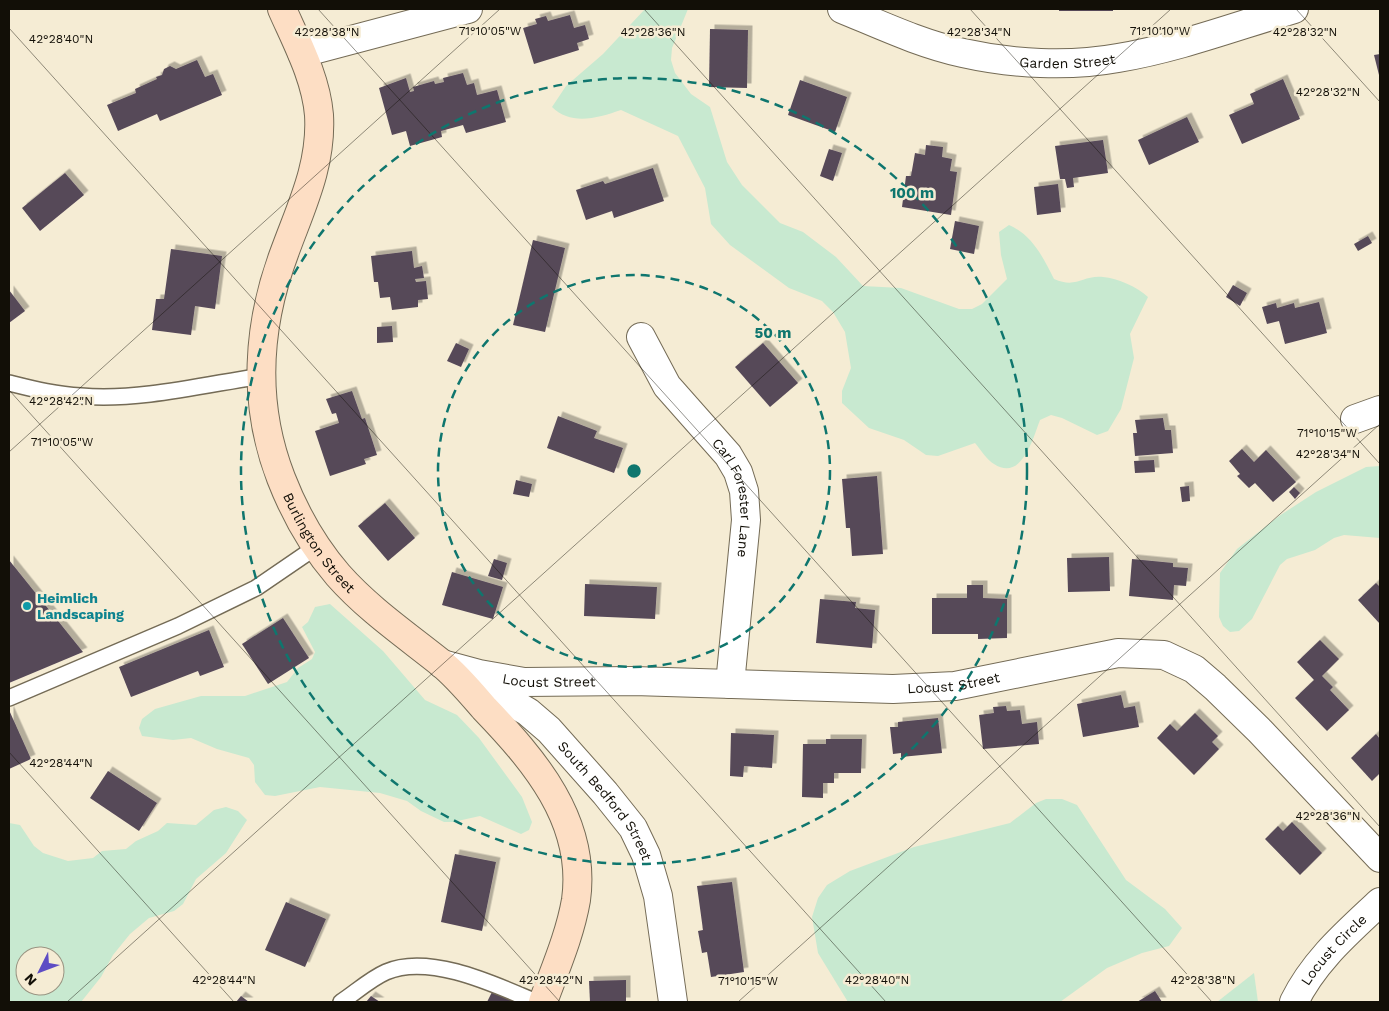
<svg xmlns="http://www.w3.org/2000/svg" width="1389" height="1011" font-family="'Work Sans',sans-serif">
  <defs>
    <filter id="shadow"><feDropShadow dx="4.5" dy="-4.5" stdDeviation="0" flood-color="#0004"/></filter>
  </defs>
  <rect width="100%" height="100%" fill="#f5ecd4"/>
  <g fill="#c8e9d0" fill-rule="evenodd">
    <path d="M 645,9 L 688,9 L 672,48 L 671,60 L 675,73 L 691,94 L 710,107 L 727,162 L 742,185 L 780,223 L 803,232 L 836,257 L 863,286 L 901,288 L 959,309 L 972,309 L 982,304 L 1007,279 L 1001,255 L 999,232 L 1009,225 C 1032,235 1043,257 1054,279 C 1077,289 1082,275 1103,277 C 1118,278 1137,287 1148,297 L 1130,334 L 1134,358 L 1121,409 L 1108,431 L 1097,435 L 1062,418 L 1051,415 L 1040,420 C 1033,438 1022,482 994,464 C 987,460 981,450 975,443 L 938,456 L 926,455 L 904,440 L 869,428 L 842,403 L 842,391 L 851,368 L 845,332 L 833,312 L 822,301 L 789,288 L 730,245 L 711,224 L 705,188 L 678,136 L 621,110 C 598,118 571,126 552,107 L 566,86 L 603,54 Z"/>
    <path d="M 1380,466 L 1380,538 L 1344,535 L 1334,538 L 1315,550 L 1287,559 L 1280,565 L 1252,619 L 1239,631 L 1230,632 L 1223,626 L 1219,617 L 1220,573 L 1237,549 L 1279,516 L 1316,492 L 1366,467 Z"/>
    <path d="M 330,604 L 383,651 L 425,700 L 457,715 L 479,738 L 522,797 L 532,822 L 529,830 L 521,834 L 480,816 L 453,822 L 444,822 L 421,811 L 407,801 L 380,793 L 320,787 L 275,796 L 265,795 L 255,782 L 254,765 L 249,758 L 217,749 L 191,738 L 173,740 L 142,736 L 139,728 L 142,719 L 155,709 L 201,696 L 245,696 L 287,682 L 298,668 L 312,659 L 315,652 L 302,627 L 308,622 L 315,607 Z"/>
    <path d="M 1046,799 L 1062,799 L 1077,805 L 1126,880 L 1165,909 L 1182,928 L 1169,946 L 1142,953 L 1107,968 L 1060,1002 L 848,1002 L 818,953 L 812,917 L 818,898 L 827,885 L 850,871 L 914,847 L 1010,823 L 1036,803 Z"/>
    <path d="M 226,807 L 238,811 L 247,820 L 226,853 L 196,879 L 183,904 L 174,911 L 149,918 L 130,934 L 113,955 L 101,977 L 81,1002 L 9,1002 L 9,823 L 20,825 L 34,846 L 43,853 L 68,861 L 93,858 L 102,851 L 126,849 L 136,841 L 158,831 L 167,823 L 196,825 L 214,810 ZM 25,956 L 55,956 L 55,986 L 25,986 Z"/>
    <path d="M 1254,973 L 1258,1002 L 1217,1002 Z"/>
  </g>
  <g fill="#564859" filter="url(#shadow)">
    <rect x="1059" y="9" width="54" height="2"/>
    <path d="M 570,15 L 574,28 L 585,25 L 589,39 L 577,43 L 579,50 L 534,64 L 523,28 L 537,24 L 535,19 L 546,16 L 548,21 Z"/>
    <path d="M 710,29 L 748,30 L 747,88 L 709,87 Z"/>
    <path d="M 1380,54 L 1380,79 L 1374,55 Z"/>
    <path d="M 197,60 L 205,77 L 213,74 L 222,95 L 160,121 L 157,114 L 118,131 L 107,105 L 136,93 L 135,89 L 157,79 L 156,77 L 162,75 L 164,69 L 170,66 L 176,69 Z"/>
    <path d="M 463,73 L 467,85 L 474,83 L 477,95 L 497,90 L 506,122 L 466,133 L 463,125 L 441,131 L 442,137 L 410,146 L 406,131 L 392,135 L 379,88 L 406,78 L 410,92 L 414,91 L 413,87 L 434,81 L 435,84 L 444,82 L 443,78 Z"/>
    <path d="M 1283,79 L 1300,119 L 1242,144 L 1229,115 L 1254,104 L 1250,94 Z"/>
    <path d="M 800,80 L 847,97 L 835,132 L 788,115 Z"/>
    <path d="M 1187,117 L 1199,142 L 1149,165 L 1138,140 Z"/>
    <path d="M 1103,140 L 1108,173 L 1073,178 L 1074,187 L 1067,188 L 1065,179 L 1060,179 L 1055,146 Z"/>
    <path d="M 926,145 L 943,147 L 942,157 L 952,159 L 950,171 L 957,172 L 951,215 L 902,207 L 906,176 L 911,176 L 915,153 L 925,155 Z"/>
    <path d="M 829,149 L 842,153 L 833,181 L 820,176 Z"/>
    <path d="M 653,168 L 664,201 L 614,218 L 612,211 L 586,220 L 576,190 L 603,181 L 605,184 Z"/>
    <path d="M 65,173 L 84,195 L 40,231 L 22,208 Z"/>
    <path d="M 1058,184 L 1061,212 L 1037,215 L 1034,187 Z"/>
    <path d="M 955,221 L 979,226 L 974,254 L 950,249 Z"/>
    <path d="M 1368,236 L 1372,243 L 1358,251 L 1354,244 Z"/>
    <path d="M 533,240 L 565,248 L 545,332 L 513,325 Z"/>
    <path d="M 171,249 L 222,256 L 215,309 L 195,306 L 191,335 L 152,330 L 156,299 L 164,299 Z"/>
    <path d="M 412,251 L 414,268 L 422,266 L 424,278 L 415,279 L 416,282 L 426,281 L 428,299 L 418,300 L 418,307 L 392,310 L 390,297 L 380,298 L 378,282 L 374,282 L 371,256 Z"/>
    <path d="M 1233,285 L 1247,293 L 1240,306 L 1226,297 Z"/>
    <path d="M 9,290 L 25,311 L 9,323 Z"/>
    <path d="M 1319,302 L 1327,333 L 1285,344 L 1279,321 L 1267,324 L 1262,307 L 1276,303 L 1277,308 L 1294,303 L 1295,308 Z"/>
    <path d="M 392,326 L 393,342 L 377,343 L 377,327 Z"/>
    <path d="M 456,343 L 469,349 L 461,367 L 447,361 Z"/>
    <path d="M 763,343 L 798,383 L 770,407 L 735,367 Z"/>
    <path d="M 352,391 L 362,419 L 365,418 L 377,455 L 364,459 L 366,464 L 330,476 L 315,431 L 339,423 L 336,413 L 332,414 L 326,399 Z"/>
    <path d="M 558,416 L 597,431 L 594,438 L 623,448 L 614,473 L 547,448 Z"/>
    <path d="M 1163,418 L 1165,430 L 1171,430 L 1173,453 L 1135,456 L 1133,433 L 1137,433 L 1135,420 Z"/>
    <path d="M 1242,449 L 1254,462 L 1266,450 L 1296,482 L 1273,502 L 1255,483 L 1249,488 L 1237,476 L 1240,474 L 1229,461 Z"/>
    <path d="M 1154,460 L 1155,472 L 1135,473 L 1134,461 Z"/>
    <path d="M 877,476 L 883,554 L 852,556 L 850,528 L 846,528 L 842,479 Z"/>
    <path d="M 516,480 L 532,484 L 529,497 L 513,494 Z"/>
    <path d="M 1189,486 L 1190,501 L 1182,502 L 1180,487 Z"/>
    <path d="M 1294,487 L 1300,493 L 1295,499 L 1289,492 Z"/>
    <path d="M 385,503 L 415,538 L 388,561 L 358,526 Z"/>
    <path d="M 1109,557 L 1110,591 L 1068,592 L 1067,558 Z"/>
    <path d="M 494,559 L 507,563 L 502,580 L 488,576 Z"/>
    <path d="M 1132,559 L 1173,563 L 1173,567 L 1188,568 L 1186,586 L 1174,585 L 1173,600 L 1129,596 Z"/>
    <path d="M 9,560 L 83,652 L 9,683 Z"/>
    <path d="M 452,572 L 503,587 L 493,619 L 442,605 Z"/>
    <path d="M 1376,583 L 1380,587 L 1380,624 L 1358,600 Z"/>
    <path d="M 585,584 L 657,587 L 655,619 L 584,616 Z"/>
    <path d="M 967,585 L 983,585 L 983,598 L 1007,599 L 1007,638 L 978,639 L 978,634 L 932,634 L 932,598 L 967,598 Z"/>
    <path d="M 820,599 L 856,602 L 855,608 L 875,610 L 872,648 L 816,643 Z"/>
    <path d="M 283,618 L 309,658 L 268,684 L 242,644 Z"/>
    <path d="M 209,630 L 224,667 L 200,676 L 198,671 L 131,697 L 119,667 Z"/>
    <path d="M 1320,640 L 1339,659 L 1322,676 L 1333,687 L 1330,690 L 1349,710 L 1327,731 L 1295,698 L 1314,680 L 1297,662 Z"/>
    <path d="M 1121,695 L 1124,708 L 1135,706 L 1139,727 L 1083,737 L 1077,704 Z"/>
    <path d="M 1006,706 L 1007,711 L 1020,710 L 1022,724 L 1037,722 L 1039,744 L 983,749 L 979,715 L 994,713 L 993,707 Z"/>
    <path d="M 9,710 L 31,759 L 9,769 Z"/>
    <path d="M 1195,713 L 1218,736 L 1212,742 L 1219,749 L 1194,775 L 1157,738 L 1170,724 L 1177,731 Z"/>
    <path d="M 938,718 L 942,753 L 901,757 L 901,753 L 893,754 L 890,727 L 898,727 L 898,722 Z"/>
    <path d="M 731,733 L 774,735 L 772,768 L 744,766 L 743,777 L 730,776 Z"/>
    <path d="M 1376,734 L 1380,739 L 1380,773 L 1372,781 L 1351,758 Z"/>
    <path d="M 826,739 L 862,739 L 861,773 L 834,773 L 834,783 L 823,783 L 823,798 L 802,797 L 803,744 L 826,744 Z"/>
    <path d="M 108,771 L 157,803 L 139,831 L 90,798 Z"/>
    <path d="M 1292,822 L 1322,853 L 1300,875 L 1265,839 L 1278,826 L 1283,831 Z"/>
    <path d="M 455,854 L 496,862 L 482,931 L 441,922 Z"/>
    <path d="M 732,882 L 744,972 L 711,977 L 707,952 L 702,953 L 698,931 L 703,930 L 697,886 Z"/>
    <path d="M 286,902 L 326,919 L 305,967 L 265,950 Z"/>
    <path d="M 626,980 L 626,1002 L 590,1002 L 589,981 Z"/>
    <path d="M 495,986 L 519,998 L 517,1002 L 487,1002 Z"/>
    <path d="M 1155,991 L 1162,1002 L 1137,1002 Z"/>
    <path d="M 241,996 L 249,1002 L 236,1002 Z"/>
    <path d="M 371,996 L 380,1002 L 366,1002 Z"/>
  </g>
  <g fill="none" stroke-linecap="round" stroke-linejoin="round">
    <g stroke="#746b56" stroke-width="18">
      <g id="lane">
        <path d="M 9,383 C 33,389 56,395 81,396 C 139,401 203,385 261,376"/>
        <path d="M 9,698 L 178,626 L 256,588 L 316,547"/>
        <path d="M 341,1002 C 355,993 370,979 386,972 C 429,953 496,985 536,1002"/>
      </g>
    </g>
    <g stroke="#746b56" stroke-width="30">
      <g id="street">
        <path id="s1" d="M 842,9 C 881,25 921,44 963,53 C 1012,64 1069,67 1118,58 C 1178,48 1236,26 1294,9"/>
        <path d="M 302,53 L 468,9"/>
        <path id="s2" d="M 641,337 L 667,386 L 728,455 L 738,472 L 744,491 L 746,520 L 730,684"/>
        <path d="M 1355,419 L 1380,410"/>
        <path id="s3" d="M 442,664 L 479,674 L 524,682 L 634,681 L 893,689 L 955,686 L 1118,653 L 1164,655 L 1194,669 L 1215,687 L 1259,730 L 1380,858"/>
        <path id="s4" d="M 475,681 L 528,712 L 549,730 L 605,793 L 633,828 L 646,855 L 658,896 L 673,1002"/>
        <path id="s5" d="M 1294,1002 C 1314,961 1347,933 1380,902"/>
      </g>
    </g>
    <g stroke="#746b56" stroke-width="30">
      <g id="secondary">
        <path id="s6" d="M 282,9 C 297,43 316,78 319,115 C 322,165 301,207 285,251 C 257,325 252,403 281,478 C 295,514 313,546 338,575 C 368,609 406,635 441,663 C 457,676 471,693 484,708 C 534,760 587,821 576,900 C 570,935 555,969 543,1002"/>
      </g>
    </g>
    <use href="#lane" stroke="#fff" stroke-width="15"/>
    <use href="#street" stroke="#fff" stroke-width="28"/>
    <use href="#secondary" stroke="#fddec4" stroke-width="28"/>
  </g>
  <path fill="none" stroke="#120f07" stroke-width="1" stroke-opacity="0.45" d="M 318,9 L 1212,1002M 644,9 L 1380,827M 970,9 L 1380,464M 1296,9 L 1380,102M 9,28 L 886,1002M 9,390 L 560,1002M 9,452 L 500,9M 9,752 L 234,1002M 67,1002 L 1171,9M 738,1002 L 1380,424"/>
  <g fill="none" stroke="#0f766e" stroke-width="2.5" stroke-dasharray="9 6">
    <circle cx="634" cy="471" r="196"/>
    <circle cx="634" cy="471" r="393"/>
  </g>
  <circle fill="#0f9aa8" stroke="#f5ecd4" stroke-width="2" cx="27" cy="606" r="5"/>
  <g text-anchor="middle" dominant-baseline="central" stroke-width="5" stroke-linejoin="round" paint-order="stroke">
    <g font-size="14" fill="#120f07" stroke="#f5ecd4">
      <text stroke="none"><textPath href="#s1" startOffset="234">Garden Street</textPath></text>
      <text stroke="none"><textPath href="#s2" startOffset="191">Carl Forester Lane</textPath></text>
      <text stroke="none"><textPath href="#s6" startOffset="562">Burlington Street</textPath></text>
      <text stroke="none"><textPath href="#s3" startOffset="109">Locust Street</textPath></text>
      <text stroke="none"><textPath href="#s3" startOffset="514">Locust Street</textPath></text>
      <text stroke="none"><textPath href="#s4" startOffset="180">South Bedford Street</textPath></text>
      <text stroke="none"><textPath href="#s5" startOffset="66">Locust Circle</textPath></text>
    </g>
    <g font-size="14" font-weight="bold" fill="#0d838f" stroke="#f5ecd4" text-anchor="start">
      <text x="37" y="598">Heimlich<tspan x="37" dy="16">Landscaping</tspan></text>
    </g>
  </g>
  <g font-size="12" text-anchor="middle" fill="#120f07" stroke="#f5ecd4" stroke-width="5" stroke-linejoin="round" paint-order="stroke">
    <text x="490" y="35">71°10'05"W</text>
    <text x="1160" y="35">71°10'10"W</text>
    <text x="327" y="36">42°28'38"N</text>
    <text x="1305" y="36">42°28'32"N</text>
    <text x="653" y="36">42°28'36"N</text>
    <text x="979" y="36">42°28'34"N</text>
    <text x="61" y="43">42°28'40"N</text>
    <text x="1328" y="96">42°28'32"N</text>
    <text x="61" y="405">42°28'42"N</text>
    <text x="1327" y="437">71°10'15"W</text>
    <text x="62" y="446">71°10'05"W</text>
    <text x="1328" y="458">42°28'34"N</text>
    <text x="61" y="767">42°28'44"N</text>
    <text x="1328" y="820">42°28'36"N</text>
    <text x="224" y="984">42°28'44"N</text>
    <text x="551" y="984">42°28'42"N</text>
    <text x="877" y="984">42°28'40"N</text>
    <text x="1203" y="984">42°28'38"N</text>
    <text x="748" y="985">71°10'15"W</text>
  </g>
  <circle cx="634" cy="471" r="8" fill="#0f766e" stroke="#f5ecd4" stroke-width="2.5"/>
  <g font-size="15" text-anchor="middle" font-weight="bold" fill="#0f766e" stroke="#f5ecd4" stroke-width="5" stroke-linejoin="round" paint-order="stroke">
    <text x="912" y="198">100 m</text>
    <text x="773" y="338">50 m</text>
  </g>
  <rect width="1389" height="1011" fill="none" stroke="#120f07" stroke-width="20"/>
  <g transform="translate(40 971) rotate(228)"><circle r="24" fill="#f5ecd4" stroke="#9a9482"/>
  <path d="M0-4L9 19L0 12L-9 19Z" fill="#5d4cc4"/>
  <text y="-8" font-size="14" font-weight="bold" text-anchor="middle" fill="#120f07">N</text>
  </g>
</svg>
